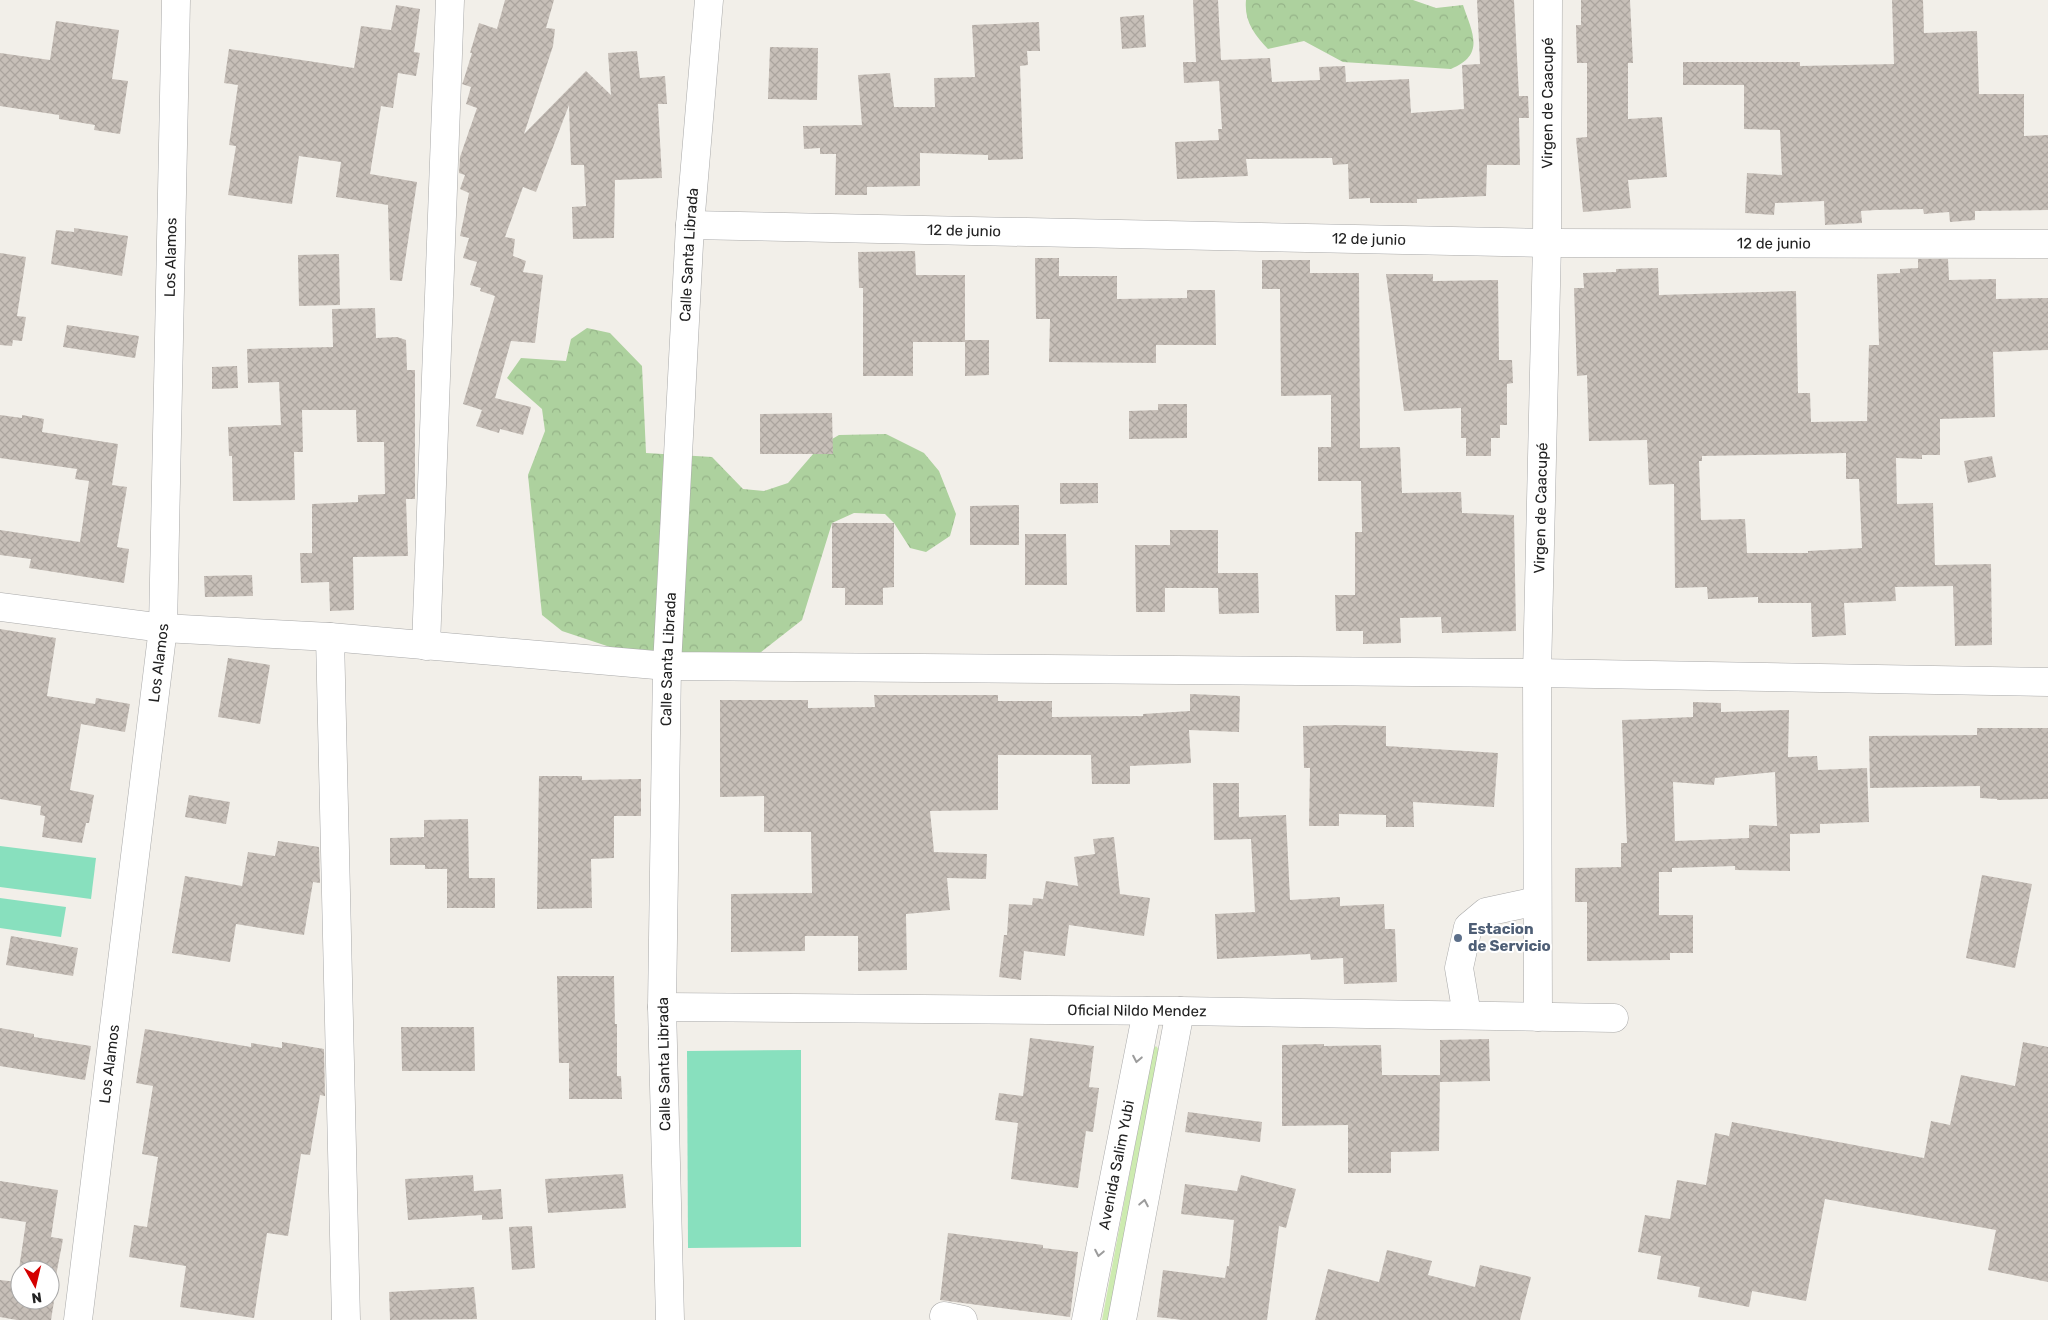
<svg xmlns="http://www.w3.org/2000/svg" width="2048" height="1320" font-family="Rubik,sans-serif">
  <defs>
    <pattern id="forest-crowns" width="20" height="18" patternUnits="userSpaceOnUse" patternTransform="scale(1.25)"><rect width="20" height="18" fill="#add19e"/><path d="M2 6a3 3 0 1 1 6 0M12 15a3 3 0 1 1 6 0" fill="none" stroke="#95b388"/></pattern>
    <pattern id="building-cross-hatch" width="8" height="8" patternUnits="userSpaceOnUse" patternTransform="scale(1.25)"><rect width="8" height="8" fill="#c7bfb8"/><path d="M0 0l8 8M0 8l8-8" fill="none" stroke="#aba49e"/></pattern>
  </defs>
  <rect width="100%" height="100%" fill="#f2efe9"/>
  <path fill="#cdebb0" d="M 1156,1046 L 1159,1050 L 1108,1320 L 1102,1320 L 1153,1049 Z"/>
  <g fill="url(#forest-crowns)">
    <path d="M 1246,0 L 1413,0 L 1436,8 L 1463,5 C 1472,32 1486,55 1451,69 L 1343,62 L 1304,41 L 1268,49 C 1254,34 1244,21 1246,0 Z"/>
    <path d="M 587,328 L 610,333 L 642,366 L 646,453 L 712,457 L 743,489 L 764,491 L 788,483 L 820,446 L 839,435 L 886,434 L 924,453 L 939,471 L 956,514 L 950,536 L 926,552 L 910,548 L 894,523 L 885,514 L 854,513 L 832,523 L 802,620 L 742,667 L 667,666 L 562,631 L 542,615 L 528,475 L 545,431 L 542,409 L 507,378 L 521,358 L 566,361 L 571,339 Z"/>
  </g>
  <g fill="#88e0be">
    <path d="M 0,846 L 96,858 L 91,899 L 0,887 Z"/>
    <path d="M 0,898 L 66,907 L 61,937 L 0,928 Z"/>
    <path d="M 801,1050 L 801,1247 L 688,1248 L 687,1051 Z"/>
  </g>
  <g fill="url(#building-cross-hatch)" fill-rule="evenodd">
    <path d="M 505,0 L 554,0 L 546,28 L 555,29 L 553,46 L 524,134 L 586,71 L 611,95 L 608,53 L 637,51 L 640,78 L 665,76 L 667,104 L 658,104 L 662,178 L 615,180 L 614,238 L 573,239 L 572,207 L 586,206 L 584,165 L 571,165 L 569,105 L 536,192 L 523,187 L 505,237 L 515,239 L 513,256 L 526,261 L 523,272 L 543,275 L 535,343 L 511,341 L 495,398 L 531,407 L 523,435 L 500,429 L 499,433 L 476,426 L 482,410 L 463,404 L 495,296 L 480,291 L 481,288 L 470,285 L 477,262 L 463,258 L 469,238 L 460,236 L 469,193 L 460,189 L 465,175 L 459,173 L 460,157 L 477,108 L 466,104 L 471,87 L 462,84 L 463,82 L 472,53 L 470,53 L 479,23 L 497,29 Z"/>
    <path d="M 1193,0 L 1218,0 L 1221,60 L 1270,58 L 1272,82 L 1320,80 L 1319,67 L 1345,66 L 1346,82 L 1409,79 L 1411,113 L 1464,109 L 1462,65 L 1480,64 L 1477,0 L 1514,0 L 1519,96 L 1528,96 L 1529,118 L 1519,118 L 1520,165 L 1487,165 L 1486,196 L 1417,199 L 1417,203 L 1370,203 L 1370,198 L 1349,199 L 1348,164 L 1333,165 L 1332,158 L 1246,159 L 1248,176 L 1177,179 L 1175,142 L 1219,140 L 1218,129 L 1222,129 L 1219,81 L 1184,83 L 1183,62 L 1196,62 Z"/>
    <path d="M 1581,0 L 1630,0 L 1633,63 L 1628,63 L 1628,119 L 1662,117 L 1667,177 L 1628,180 L 1631,208 L 1583,212 L 1576,138 L 1587,137 L 1587,63 L 1577,63 L 1576,25 L 1581,25 Z"/>
    <path d="M 1892,0 L 1923,0 L 1924,33 L 1977,31 L 1979,94 L 2024,94 L 2024,136 L 2048,135 L 2048,210 L 1975,211 L 1975,220 L 1950,222 L 1949,212 L 1924,214 L 1923,209 L 1876,210 L 1861,211 L 1862,223 L 1825,225 L 1824,201 L 1775,203 L 1774,215 L 1745,213 L 1747,173 L 1782,175 L 1780,130 L 1744,129 L 1744,85 L 1683,85 L 1683,62 L 1800,62 L 1800,66 L 1894,64 Z"/>
    <path d="M 396,5 L 420,9 L 414,52 L 420,53 L 416,76 L 398,73 L 393,108 L 381,106 L 370,174 L 417,182 L 402,281 L 390,280 L 388,205 L 336,197 L 341,162 L 299,156 L 292,204 L 228,195 L 236,146 L 229,145 L 238,85 L 224,83 L 229,49 L 354,68 L 361,26 L 391,30 Z"/>
    <path d="M 1144,15 L 1146,47 L 1122,49 L 1120,17 Z"/>
    <path d="M 56,21 L 119,30 L 112,79 L 128,81 L 120,134 L 94,130 L 95,125 L 59,119 L 59,115 L 0,106 L 0,53 L 50,60 Z"/>
    <path d="M 1039,22 L 1040,51 L 1027,51 L 1028,65 L 1020,66 L 1023,159 L 988,160 L 988,155 L 920,153 L 920,186 L 867,187 L 867,195 L 835,195 L 836,154 L 820,154 L 820,148 L 804,149 L 803,126 L 862,125 L 858,75 L 890,73 L 894,107 L 935,107 L 934,78 L 975,77 L 972,25 Z"/>
    <path d="M 770,47 L 818,48 L 817,100 L 768,99 Z"/>
    <path d="M 74,228 L 128,236 L 122,276 L 51,264 L 56,230 L 74,232 Z"/>
    <path d="M 915,251 L 916,275 L 965,275 L 965,340 L 989,340 L 989,375 L 965,376 L 965,342 L 913,342 L 913,376 L 863,376 L 863,288 L 859,288 L 858,252 Z"/>
    <path d="M 0,253 L 26,257 L 17,316 L 26,317 L 22,341 L 13,340 L 12,346 L 0,345 Z"/>
    <path d="M 339,254 L 340,305 L 299,306 L 298,255 Z"/>
    <path d="M 1035,258 L 1059,258 L 1059,276 L 1117,276 L 1117,299 L 1187,298 L 1187,290 L 1215,290 L 1216,345 L 1156,345 L 1156,363 L 1049,362 L 1050,319 L 1036,319 Z"/>
    <path d="M 1918,259 L 1948,259 L 1949,280 L 1996,279 L 1996,299 L 2048,298 L 2048,350 L 1993,352 L 1995,417 L 1940,419 L 1940,455 L 1922,455 L 1922,459 L 1896,458 L 1897,504 L 1933,503 L 1935,565 L 1991,564 L 1992,645 L 1955,646 L 1953,586 L 1895,587 L 1896,601 L 1844,603 L 1846,635 L 1812,637 L 1811,603 L 1758,603 L 1758,597 L 1708,599 L 1707,587 L 1675,588 L 1674,484 L 1649,485 L 1647,440 L 1589,441 L 1587,375 L 1577,376 L 1574,288 L 1584,288 L 1583,273 L 1616,272 L 1616,269 L 1658,268 L 1659,295 L 1796,291 L 1798,393 L 1810,393 L 1811,422 L 1867,421 L 1869,345 L 1879,345 L 1877,274 L 1900,273 L 1900,269 L 1918,268 ZM 1846,453 L 1846,479 L 1859,479 L 1862,548 L 1808,551 L 1808,553 L 1747,553 L 1745,519 L 1701,520 L 1699,461 L 1702,461 L 1702,456 Z"/>
    <path d="M 1262,260 L 1310,260 L 1310,273 L 1359,273 L 1360,448 L 1400,447 L 1402,493 L 1461,492 L 1462,513 L 1514,515 L 1516,631 L 1442,633 L 1441,617 L 1400,618 L 1401,643 L 1363,644 L 1363,631 L 1336,631 L 1335,595 L 1355,595 L 1355,532 L 1362,532 L 1361,481 L 1318,481 L 1318,447 L 1331,447 L 1331,395 L 1281,396 L 1280,289 L 1262,289 Z"/>
    <path d="M 1386,274 L 1433,274 L 1433,281 L 1498,280 L 1499,360 L 1512,360 L 1513,383 L 1507,384 L 1507,425 L 1500,425 L 1500,438 L 1491,438 L 1491,456 L 1466,456 L 1466,438 L 1461,438 L 1461,408 L 1404,411 Z"/>
    <path d="M 375,308 L 376,338 L 397,337 L 406,340 L 407,370 L 415,370 L 415,499 L 406,499 L 408,556 L 353,557 L 354,610 L 330,611 L 329,582 L 301,583 L 300,553 L 312,553 L 312,504 L 358,502 L 358,495 L 385,494 L 384,442 L 357,442 L 356,410 L 302,410 L 303,452 L 294,452 L 295,500 L 233,501 L 232,456 L 229,456 L 228,427 L 281,425 L 279,382 L 248,383 L 247,349 L 333,347 L 332,309 Z"/>
    <path d="M 67,325 L 139,336 L 135,358 L 63,347 Z"/>
    <path d="M 237,366 L 238,388 L 212,389 L 212,367 Z"/>
    <path d="M 1158,404 L 1187,404 L 1187,438 L 1129,439 L 1129,411 L 1158,410 Z"/>
    <path d="M 832,413 L 833,454 L 760,454 L 760,414 Z"/>
    <path d="M 0,415 L 22,418 L 22,415 L 44,419 L 42,432 L 118,444 L 112,485 L 127,487 L 117,547 L 129,549 L 124,583 L 29,568 L 31,559 L 0,555 L 0,530 L 80,542 L 89,481 L 75,479 L 77,469 L 0,458 Z"/>
    <path d="M 1992,456 L 1996,477 L 1968,483 L 1964,461 Z"/>
    <path d="M 1060,483 L 1098,483 L 1098,503 L 1060,504 Z"/>
    <path d="M 1019,505 L 1019,545 L 970,545 L 970,506 Z"/>
    <path d="M 832,523 L 894,523 L 894,587 L 883,588 L 883,605 L 845,605 L 845,588 L 832,588 Z"/>
    <path d="M 1170,530 L 1218,530 L 1218,573 L 1258,573 L 1259,613 L 1219,614 L 1218,588 L 1165,588 L 1165,612 L 1136,612 L 1135,545 L 1170,545 Z"/>
    <path d="M 1025,534 L 1066,534 L 1067,585 L 1025,585 Z"/>
    <path d="M 252,575 L 253,596 L 205,597 L 204,576 Z"/>
    <path d="M 0,629 L 56,638 L 47,696 L 95,704 L 96,698 L 130,704 L 125,732 L 81,724 L 70,790 L 94,795 L 89,823 L 86,823 L 82,843 L 42,837 L 45,816 L 40,815 L 41,806 L 0,799 Z"/>
    <path d="M 228,658 L 270,665 L 260,724 L 218,717 Z"/>
    <path d="M 1190,694 L 1240,696 L 1239,732 L 1189,730 L 1191,763 L 1130,766 L 1130,784 L 1092,784 L 1091,755 L 998,755 L 998,810 L 930,811 L 934,852 L 987,854 L 986,879 L 947,878 L 950,910 L 906,914 L 907,970 L 858,971 L 858,936 L 805,936 L 805,951 L 731,952 L 731,894 L 812,893 L 811,832 L 764,832 L 764,796 L 720,797 L 720,700 L 808,700 L 808,708 L 875,707 L 874,695 L 998,695 L 998,701 L 1052,701 L 1052,717 L 1143,716 L 1143,714 L 1190,711 Z"/>
    <path d="M 1693,702 L 1721,703 L 1721,712 L 1789,710 L 1788,757 L 1817,756 L 1818,770 L 1867,768 L 1869,822 L 1820,824 L 1820,833 L 1790,834 L 1790,871 L 1735,870 L 1735,866 L 1672,868 L 1672,872 L 1659,872 L 1659,915 L 1693,915 L 1693,953 L 1670,953 L 1670,960 L 1587,961 L 1587,902 L 1575,902 L 1575,868 L 1621,867 L 1621,843 L 1627,843 L 1622,720 L 1693,717 ZM 1775,772 L 1777,826 L 1749,825 L 1749,838 L 1675,841 L 1673,782 L 1714,785 L 1715,778 Z"/>
    <path d="M 1338,725 L 1386,726 L 1386,746 L 1498,753 L 1494,807 L 1413,802 L 1414,827 L 1386,827 L 1386,815 L 1339,814 L 1339,826 L 1309,826 L 1310,768 L 1304,768 L 1303,726 Z"/>
    <path d="M 1977,728 L 2048,728 L 2048,799 L 1997,800 L 1997,799 L 1980,798 L 1980,786 L 1870,788 L 1869,736 L 1977,735 Z"/>
    <path d="M 539,776 L 582,776 L 582,780 L 641,779 L 641,816 L 614,816 L 614,858 L 591,859 L 592,908 L 537,909 Z"/>
    <path d="M 1213,783 L 1239,783 L 1239,817 L 1286,815 L 1290,900 L 1340,897 L 1340,906 L 1384,904 L 1385,929 L 1395,929 L 1397,982 L 1344,984 L 1343,958 L 1311,960 L 1310,954 L 1217,959 L 1215,914 L 1255,912 L 1251,839 L 1214,840 Z"/>
    <path d="M 189,795 L 230,802 L 226,824 L 185,817 Z"/>
    <path d="M 468,819 L 469,878 L 495,878 L 495,908 L 447,908 L 447,869 L 425,869 L 425,865 L 390,865 L 390,838 L 424,837 L 424,820 Z"/>
    <path d="M 1114,837 L 1120,894 L 1150,898 L 1144,936 L 1069,925 L 1065,956 L 1024,951 L 1021,980 L 999,977 L 1004,935 L 1007,935 L 1009,904 L 1032,905 L 1033,898 L 1043,899 L 1046,881 L 1078,886 L 1074,857 L 1095,854 L 1093,839 Z"/>
    <path d="M 278,841 L 319,847 L 320,883 L 313,882 L 304,935 L 236,924 L 230,962 L 172,953 L 185,876 L 242,886 L 248,852 L 275,856 Z"/>
    <path d="M 1982,875 L 2032,884 L 2015,968 L 1966,958 Z"/>
    <path d="M 11,936 L 78,948 L 73,976 L 6,965 Z"/>
    <path d="M 557,976 L 614,976 L 615,1024 L 617,1024 L 617,1076 L 621,1076 L 622,1099 L 569,1099 L 569,1063 L 559,1063 Z"/>
    <path d="M 401,1027 L 474,1027 L 475,1071 L 402,1071 Z"/>
    <path d="M 0,1028 L 34,1034 L 34,1037 L 91,1046 L 85,1080 L 0,1066 Z"/>
    <path d="M 145,1029 L 251,1047 L 251,1043 L 282,1048 L 282,1042 L 324,1049 L 325,1096 L 320,1095 L 310,1155 L 301,1154 L 288,1236 L 267,1233 L 254,1318 L 180,1307 L 186,1266 L 129,1257 L 134,1225 L 147,1227 L 158,1157 L 142,1154 L 153,1086 L 136,1083 Z"/>
    <path d="M 1030,1038 L 1094,1046 L 1089,1087 L 1099,1088 L 1093,1132 L 1086,1131 L 1078,1188 L 1011,1179 L 1018,1123 L 995,1120 L 999,1093 L 1023,1096 Z"/>
    <path d="M 1489,1039 L 1490,1081 L 1440,1082 L 1440,1040 Z"/>
    <path d="M 2023,1042 L 2048,1047 L 2048,1282 L 1988,1270 L 1996,1230 L 1825,1199 L 1806,1301 L 1752,1291 L 1749,1307 L 1698,1297 L 1700,1287 L 1657,1279 L 1661,1256 L 1638,1252 L 1645,1215 L 1670,1219 L 1677,1180 L 1706,1185 L 1715,1133 L 1729,1136 L 1732,1122 L 1924,1158 L 1931,1121 L 1950,1125 L 1961,1075 L 2015,1086 Z"/>
    <path d="M 1324,1044 L 1324,1046 L 1381,1045 L 1382,1075 L 1440,1075 L 1439,1151 L 1391,1152 L 1391,1173 L 1348,1173 L 1348,1125 L 1282,1126 L 1282,1045 Z"/>
    <path d="M 1188,1112 L 1262,1122 L 1260,1142 L 1185,1132 Z"/>
    <path d="M 623,1174 L 626,1208 L 548,1213 L 545,1179 Z"/>
    <path d="M 473,1175 L 474,1191 L 501,1189 L 503,1219 L 482,1220 L 482,1215 L 408,1220 L 405,1179 Z"/>
    <path d="M 1241,1175 L 1296,1189 L 1286,1228 L 1279,1226 L 1267,1320 L 1183,1320 L 1157,1317 L 1163,1270 L 1225,1278 L 1227,1266 L 1229,1266 L 1234,1220 L 1181,1214 L 1185,1184 L 1237,1191 Z"/>
    <path d="M 0,1181 L 58,1190 L 51,1237 L 63,1239 L 55,1281 L 57,1282 L 51,1320 L 17,1320 L 0,1317 L 0,1280 L 17,1282 L 26,1222 L 0,1218 ZM 20,1270 L 50,1270 L 50,1300 L 20,1300 Z"/>
    <path d="M 532,1226 L 535,1268 L 512,1270 L 509,1227 Z"/>
    <path d="M 948,1233 L 1043,1245 L 1043,1248 L 1078,1252 L 1070,1317 L 940,1300 Z"/>
    <path d="M 1387,1250 L 1432,1261 L 1428,1275 L 1475,1287 L 1480,1265 L 1531,1277 L 1520,1320 L 1315,1320 L 1328,1269 L 1379,1282 Z"/>
    <path d="M 474,1287 L 477,1319 L 390,1320 L 389,1292 Z"/>
  </g>
  <g fill="none" stroke-linecap="round" stroke-linejoin="round">
    <g stroke="#a9a9a9" stroke-width="29">
      <g id="minor">
        <path id="s1" d="M 690,225 L 1547,243 L 2048,244"/>
        <path d="M 0,607 L 163,628 L 330,637 L 667,666 L 1537,673 L 2048,682"/>
        <path d="M 330,637 L 346,1320"/>
        <path d="M 426,646 L 450,0"/>
        <path id="s2" d="M 662,1007 L 1180,1011 L 1614,1018"/>
        <path d="M 1467,1015 L 1459,968 L 1468,927 L 1486,912 L 1537,901"/>
        <path id="s3" d="M 1538,1017 L 1537,673 L 1547,243 L 1548,0"/>
        <path d="M 944,1316 L 963,1320"/>
        <path id="s4" d="M 78,1320 L 163,628 L 176,0"/>
        <path id="s5" d="M 670,1320 L 662,1007 L 667,666 L 690,225 L 709,0"/>
        <path id="s6" d="M 1086,1320 L 1147,1011"/>
        <path d="M 1122,1320 L 1180,1011"/>
      </g>
    </g>
    <use href="#minor" stroke="#fff" stroke-width="28"/>
  </g>
  <defs><path id="oneway-chevron" d="M-2-3.5L2.5 0L-2 3.5" fill="none" stroke-width="1.6" stroke-linecap="round" stroke-linejoin="round" transform="scale(1.25)"/></defs>
  <g stroke="#9c9c9c">
    <use href="#oneway-chevron" transform="translate(1137 1059) rotate(101)"/>
    <use href="#oneway-chevron" transform="translate(1144 1203) rotate(-79)"/>
    <use href="#oneway-chevron" transform="translate(1099 1253) rotate(101)"/>
  </g>
  <circle fill="#5c6f8a" stroke="#fff" stroke-width="2" cx="1458" cy="938" r="5"/>
  <g text-anchor="middle" dominant-baseline="central" stroke-width="4" stroke-linejoin="round" paint-order="stroke">
    <g font-size="15" fill="#222" stroke="#fff">
      <text stroke="none"><textPath href="#s3" startOffset="914">Virgen de Caacupé</textPath></text>
      <text stroke="none"><textPath href="#s1" startOffset="274">12 de junio</textPath></text>
      <text stroke="none"><textPath href="#s1" startOffset="679">12 de junio</textPath></text>
      <text stroke="none"><textPath href="#s1" startOffset="1084">12 de junio</textPath></text>
      <text stroke="none"><textPath href="#s5" startOffset="1066">Calle Santa Librada</textPath></text>
      <text stroke="none"><textPath href="#s4" startOffset="1068">Los Alamos</textPath></text>
      <text stroke="none"><textPath href="#s3" startOffset="509">Virgen de Caacupé</textPath></text>
      <text stroke="none"><textPath href="#s5" startOffset="661">Calle Santa Librada</textPath></text>
      <text stroke="none"><textPath href="#s4" startOffset="662">Los Alamos</textPath></text>
      <text stroke="none"><textPath href="#s2" startOffset="475">Oficial Nildo Mendez</textPath></text>
      <text stroke="none"><textPath href="#s4" startOffset="258">Los Alamos</textPath></text>
      <text transform="translate(664 1064) rotate(-91)">Calle Santa Librada</text>
      <text stroke="none"><textPath href="#s6" startOffset="158">Avenida Salim Yubi</textPath></text>
    </g>
    <g font-size="15" font-weight="bold" fill="#4e5e75" stroke="#fff" text-anchor="start">
      <text x="1468" y="929">Estacion<tspan x="1468" dy="17">de Servicio</tspan></text>
    </g>
  </g>
  <g transform="translate(35 1285) rotate(172)"><circle r="24" fill="#ffffff" stroke="#a7a7a7"/>
  <path d="M0-4L9 19L0 12L-9 19Z" fill="#d40000"/>
  <text y="-8" font-size="14" font-weight="bold" text-anchor="middle" fill="#222222">N</text>
  </g>
</svg>
